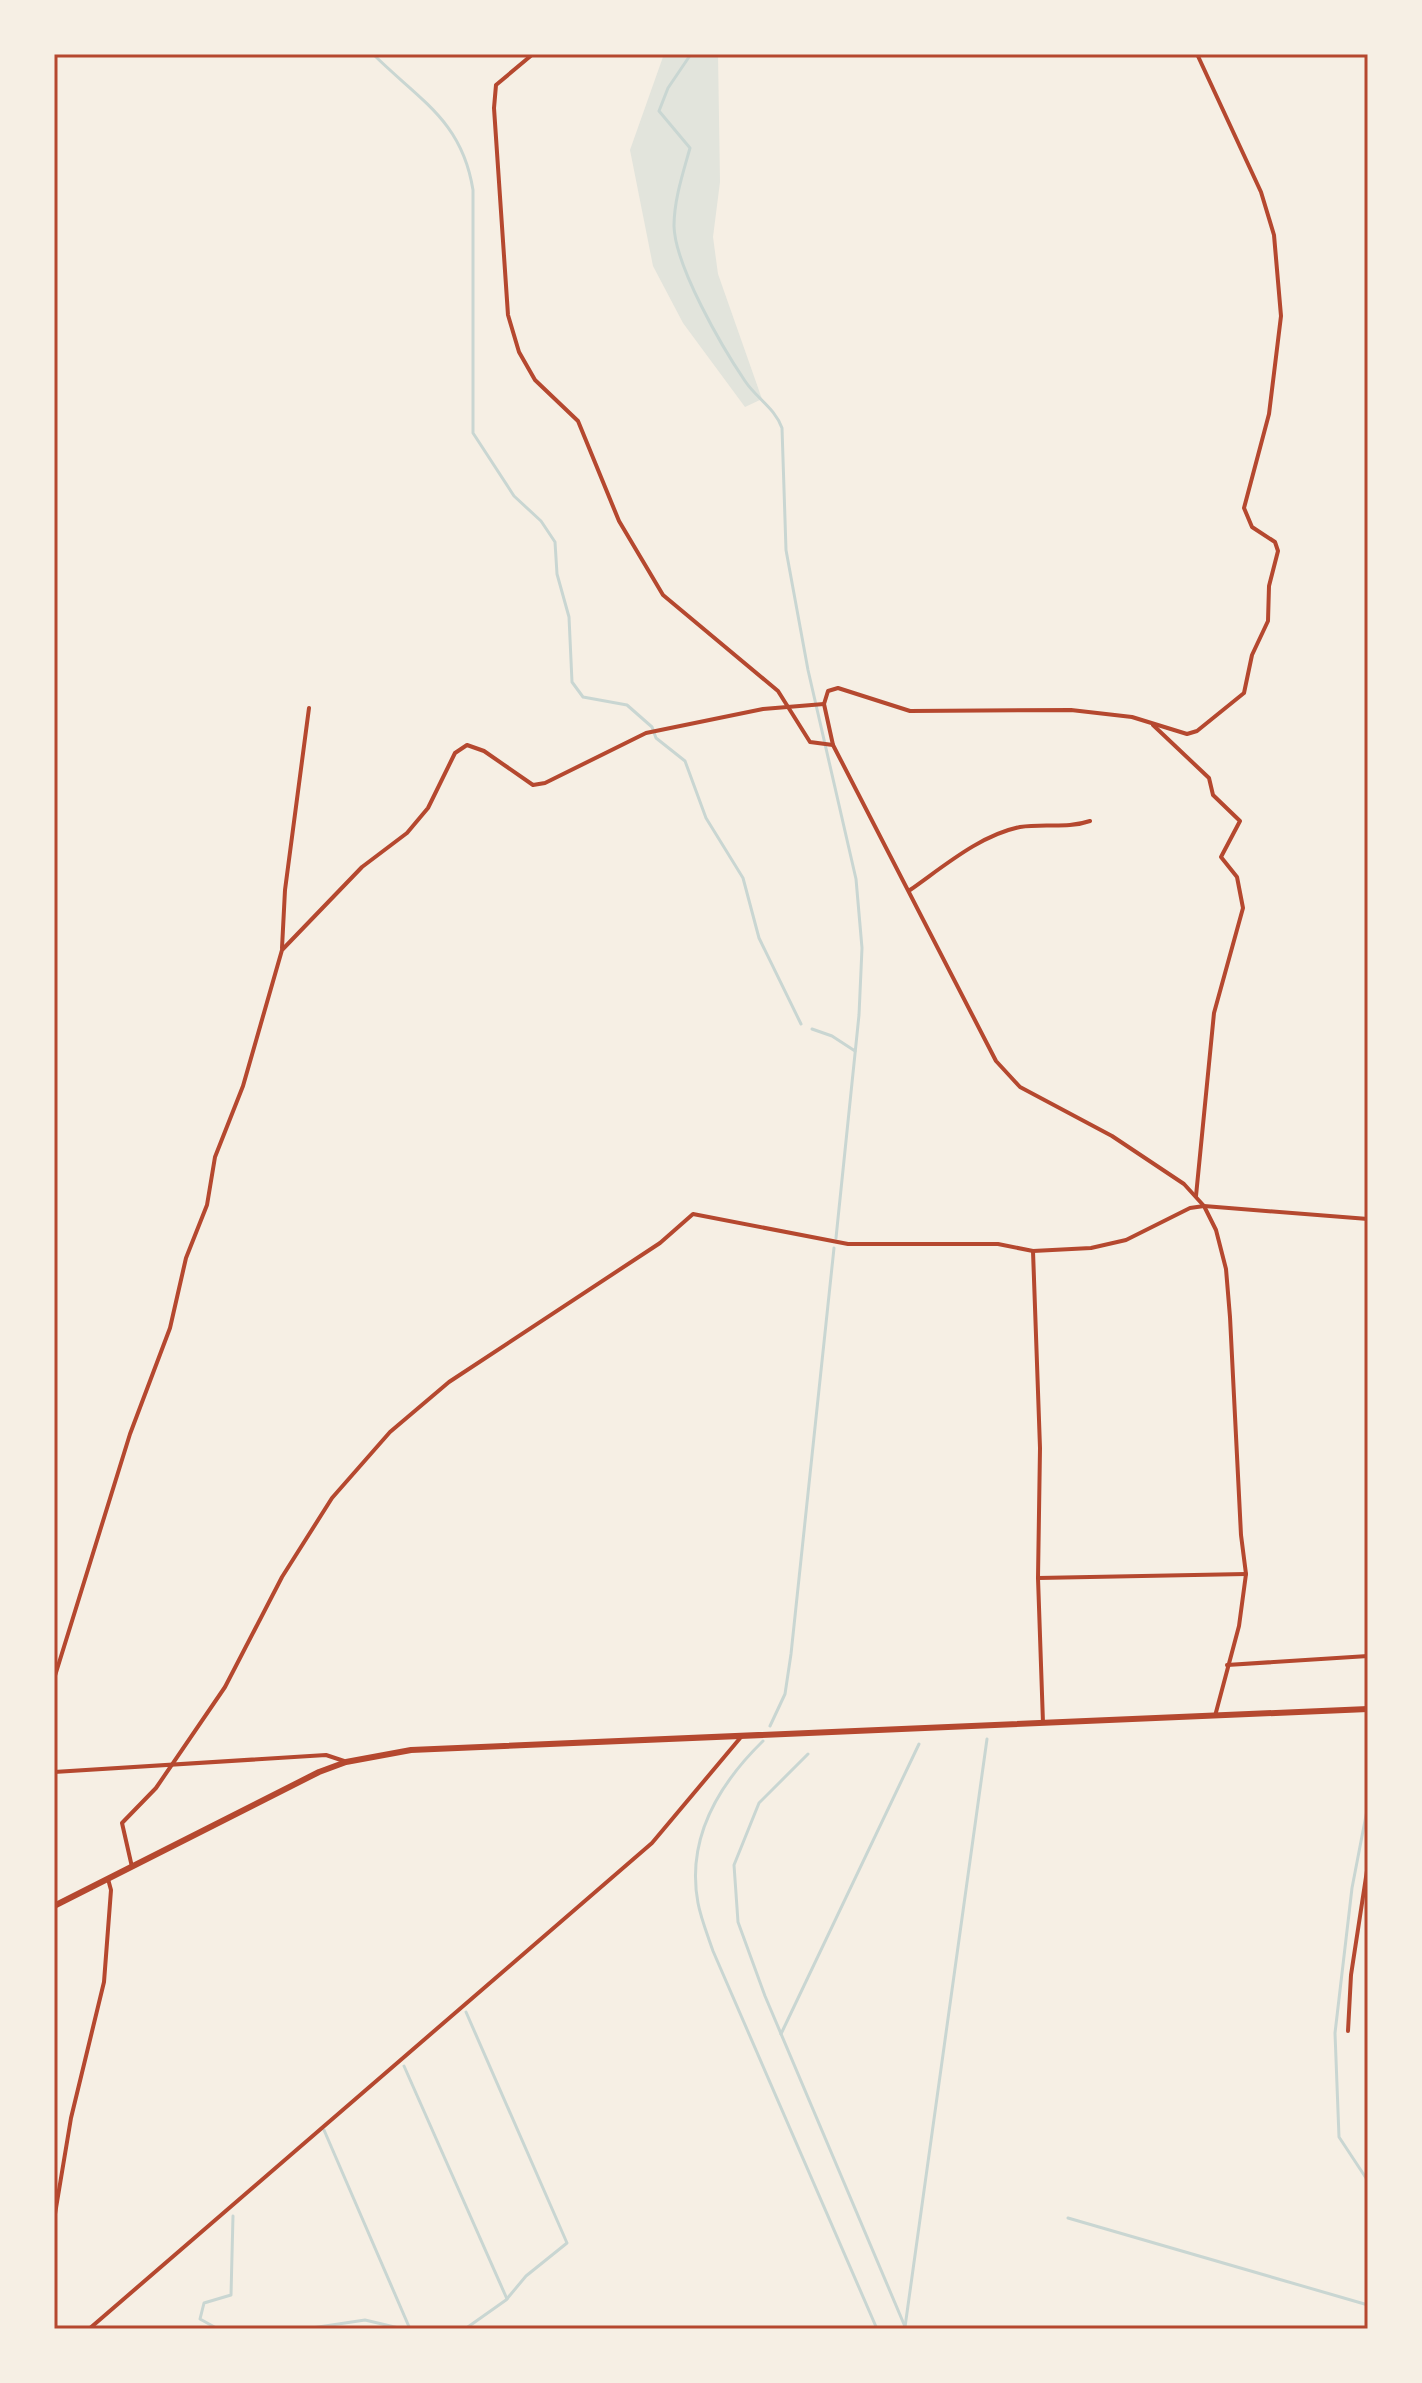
<svg xmlns="http://www.w3.org/2000/svg" width="1422" height="2383" font-family="'Archivo Narrow',sans-serif">
  <rect width="100%" height="100%" fill="#f6efe4"/>
  <path fill="#e2e4dc" d="M 664,54 L 718,54 L 720,182 L 713,237 L 718,274 L 762,399 L 745,407 L 683,323 L 653,266 L 630,150 Z"/>
  <g fill="none" stroke-linecap="round" stroke-linejoin="round">
    <g stroke="#c9d6d2" stroke-width="3">
      <path d="M 373,54 C 419,100 462,120 473,190 L 473,433 L 514,496 L 541,521 L 555,542 L 557,574 L 569,617 L 572,682 L 583,697 L 627,705 L 652,727 L 656,738 L 685,761 L 706,818 L 743,878 L 759,938 L 801,1024"/>
      <path d="M 691,54 L 668,88 L 659,111 L 690,148 C 683,173 674,200 674,226 C 675,266 722,347 745,381 C 757,399 775,408 782,428 L 786,550 L 808,670 L 856,879 L 862,948 L 859,1015 L 836,1238"/>
      <path d="M 812,1029 L 832,1036 L 855,1051"/>
      <path d="M 770,1726 L 785,1694 L 791,1654 L 834,1248"/>
      <path d="M 763,1741 C 719,1784 686,1839 698,1903 C 701,1919 708,1936 713,1951 L 877,2329"/>
      <path d="M 808,1754 L 759,1803 L 734,1865 L 738,1922 L 765,1996 L 906,2329"/>
      <path d="M 1368,1805 L 1352,1888 L 1335,2033 L 1339,2137 L 1368,2181"/>
      <path d="M 781,2034 L 919,1744"/>
      <path d="M 404,2066 L 507,2299"/>
      <path d="M 324,2130 L 410,2329"/>
      <path d="M 1068,2218 L 1368,2305"/>
      <path d="M 905,2327 L 987,1739"/>
      <path d="M 218,2329 L 200,2319 L 204,2303 L 231,2295 L 233,2216"/>
      <path d="M 305,2329 L 365,2320 L 403,2329"/>
      <path d="M 465,2329 L 506,2300 L 526,2276 L 567,2243 L 466,2012"/>
    </g>
    <g stroke="#b5482f" stroke-width="4">
      <path d="M 533,54 L 496,85 L 494,108 L 508,315 L 519,352 L 535,380 L 578,421 L 619,521 L 663,595 L 778,691 L 810,742 L 833,745 L 996,1061 L 1020,1087 L 1112,1136 L 1184,1184 L 1204,1206 L 1216,1230 L 1226,1269 L 1230,1317 L 1241,1535 L 1246,1574 L 1239,1626 L 1215,1716"/>
      <path d="M 1153,725 L 1209,778 L 1213,795 L 1240,821 L 1221,857 L 1237,877 L 1243,908 L 1214,1013 L 1196,1196"/>
      <path d="M 833,745 L 824,704 L 828,691 L 838,688 L 910,711 L 1071,710 L 1132,717 L 1187,734 L 1197,731 L 1244,693 L 1252,655 L 1268,621 L 1269,586 L 1278,551 L 1275,542 L 1252,527 L 1244,508 L 1269,414 L 1281,316 L 1274,235 L 1261,192 L 1197,54"/>
      <path d="M 910,890 C 943,867 980,835 1020,827 C 1044,823 1067,829 1090,821"/>
      <path d="M 282,948 L 285,890 L 309,708"/>
      <path d="M 1033,1251 L 1040,1448 L 1038,1578"/>
      <path d="M 1227,1665 L 1368,1656"/>
      <path d="M 54,1679 L 130,1434 L 170,1328 L 186,1258 L 207,1205 L 215,1157 L 243,1086 L 282,950 L 362,867 L 407,833 L 428,808 L 455,753 L 467,745 L 484,751 L 533,785 L 545,783 L 646,733 L 763,709 L 824,704"/>
      <path d="M 1043,1723 L 1038,1578 L 1246,1574"/>
      <path d="M 54,1772 L 326,1755 L 344,1761"/>
      <path d="M 132,1867 L 122,1823 L 156,1788 L 225,1687 L 282,1577 L 332,1498 L 390,1432 L 449,1382 L 660,1243 L 693,1214 L 848,1244 L 998,1244 L 1033,1251 L 1091,1248 L 1126,1240 L 1190,1208 L 1204,1206 L 1368,1219"/>
      <path d="M 1348,2031 L 1351,1975 L 1368,1864"/>
      <path d="M 54,2220 L 71,2118 L 104,1982 L 111,1890 L 108,1879"/>
      <path d="M 89,2329 L 652,1843 L 741,1737"/>
    </g>
    <path stroke="#b5482f" stroke-width="6" d="M 54,1906 L 319,1772 L 346,1762 L 411,1750 L 1368,1709"/>
  </g>
  <rect width="1422" height="2383" fill="none" stroke="#f6efe4" stroke-width="112"/>
  <rect x="56" y="56" width="1310" height="2271" fill="none" stroke="#b5482f" stroke-width="3"/>
</svg>
